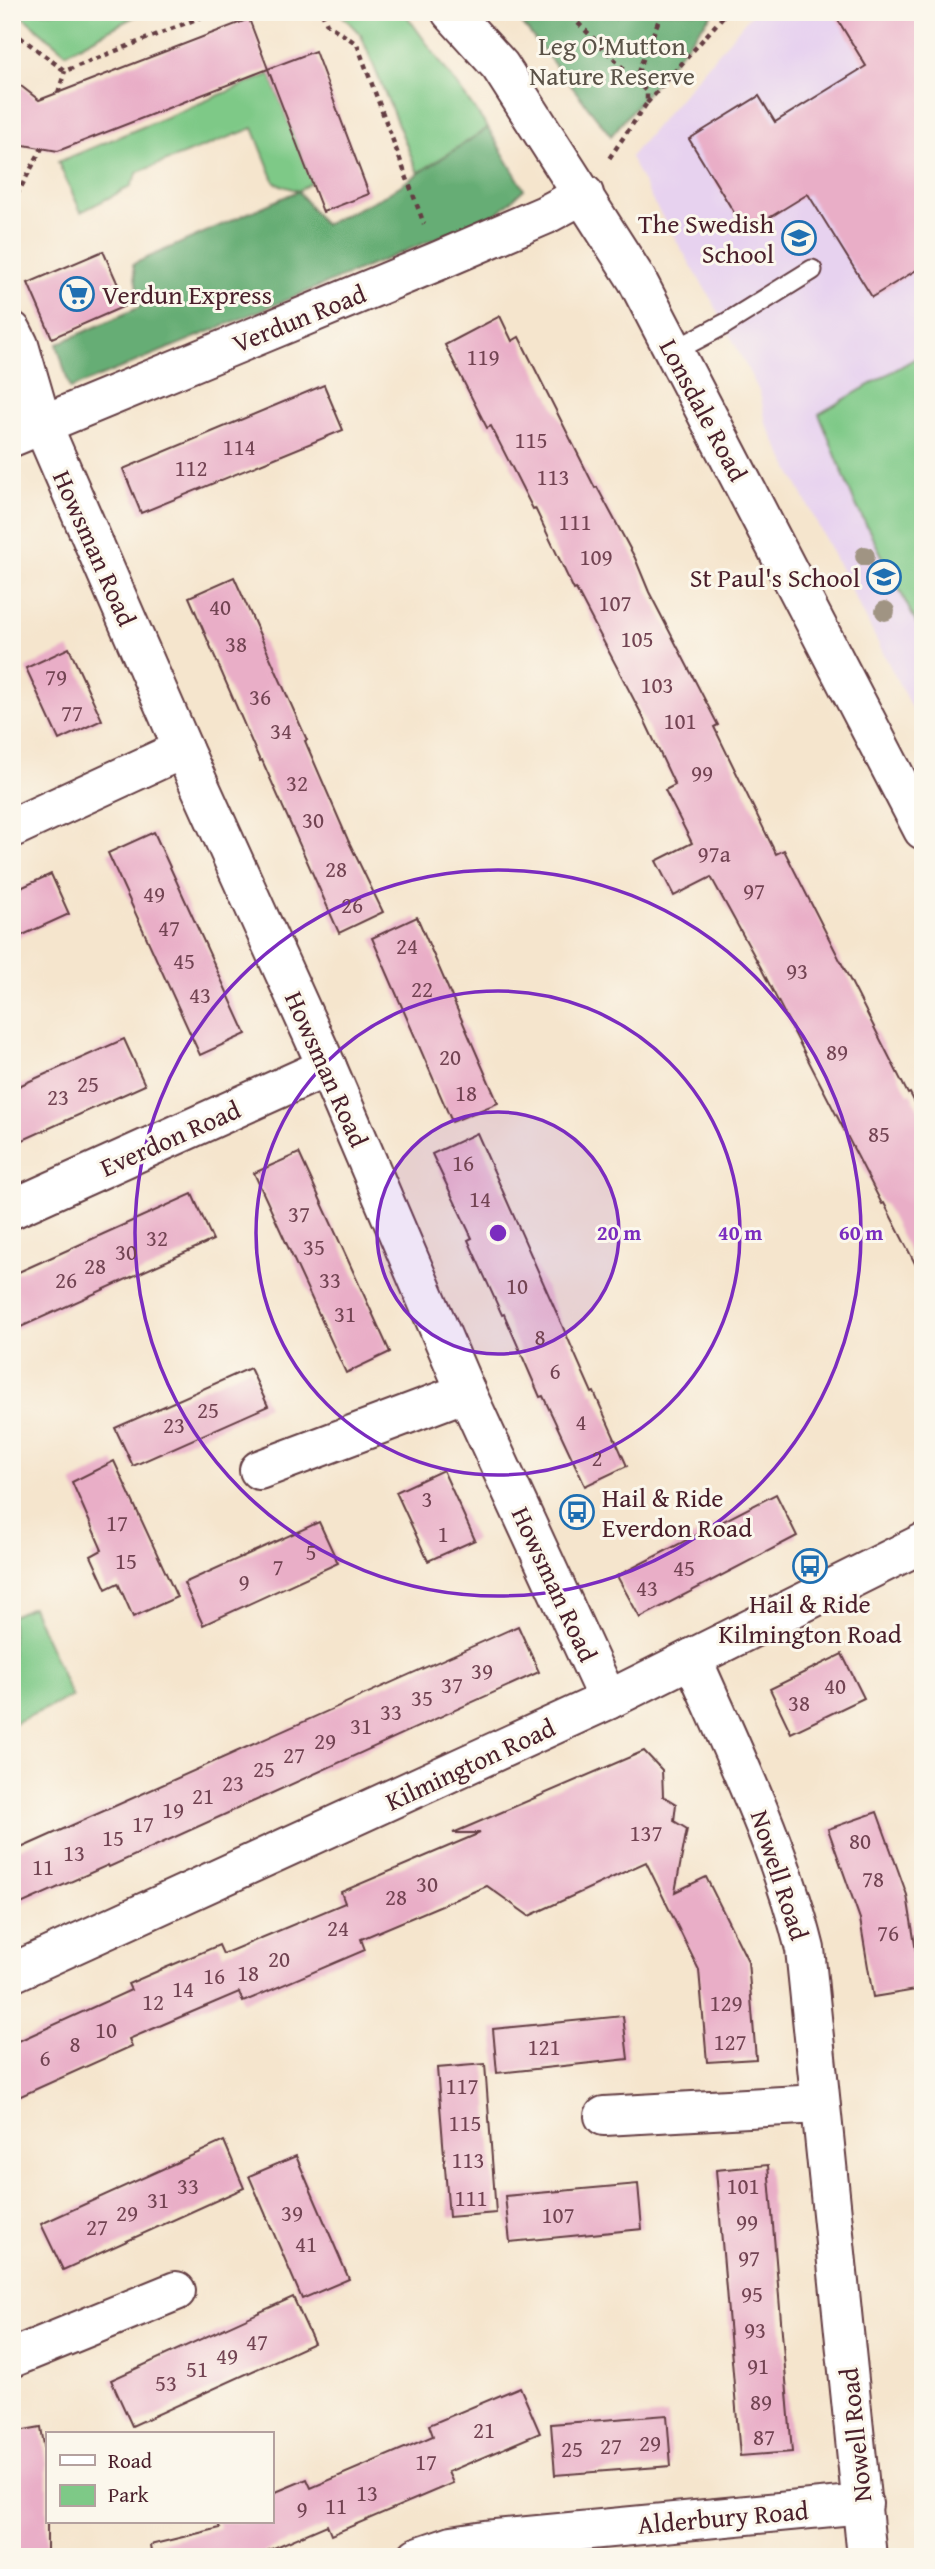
<svg xmlns="http://www.w3.org/2000/svg" width="935" height="2569" font-family="'Gentium Book Plus',serif">
  <rect width="100%" height="100%" fill="#fbf7ec"/>
  <filter id="ink" filterUnits="userSpaceOnUse"><feTurbulence type="fractalNoise" baseFrequency=".0143" numOctaves="2"/><feDisplacementMap in="SourceGraphic" scale="14" xChannelSelector="R" yChannelSelector="G"/><feConvolveMatrix kernelMatrix="1 2 1 2 8 2 1 2 1" color-interpolation-filters="sRGB"/></filter>
  <filter id="wash" filterUnits="userSpaceOnUse"><feTurbulence type="fractalNoise" baseFrequency=".00686" numOctaves="4" result="noise"/><feDisplacementMap in="SourceGraphic" scale="28" xChannelSelector="R" yChannelSelector="G"/><feGaussianBlur stdDeviation="1.57" result="paint"/><feColorMatrix in="noise" values="0 0 0 0 0 0 0 0 0 0 0 0 0 0 0 0 0 1.4 0 .05"/><feComposite in="paint" operator="in"/></filter>
  <g filter="url(#wash)">
    <rect width="100%" height="100%" fill="#f5e5cd"/>
    <path fill="#e7d2ef" d="M 753,12 L 923,12 L 923,731 L 766,423 L 760,393 L 714,304 L 651,198 L 630,157 Z"/>
    <g fill="#7ec987" stroke="#647459" stroke-width="2">
      <path d="M 17,12 L 143,12 L 66,53 Z"/>
      <path d="M 339,12 L 404,12 L 488,128 L 418,173 L 361,35 Z"/>
      <path d="M 270,74 L 312,182 L 298,191 L 275,183 L 253,128 L 138,172 L 130,187 L 81,212 L 58,162 Z"/>
      <path d="M 923,354 L 923,636 L 854,501 L 819,414 Z"/>
      <path d="M 32,1607 L 72,1697 L 12,1724 L 12,1616 Z"/>
    </g>
    <g fill="#66ad74" stroke="#586650" stroke-width="2">
      <path d="M 513,12 L 714,12 L 611,136 Z"/>
      <path d="M 488,128 L 524,189 L 498,213 L 70,389 L 57,344 L 140,307 L 133,264 L 298,191 L 324,225 L 386,195 Z"/>
    </g>
    <g id="blocks">
      <g fill="#e9aec7">
        <path d="M 833,12 L 923,12 L 923,266 L 872,297 L 808,194 L 746,232 L 689,139 L 759,96 L 775,122 L 866,66 Z"/>
        <path d="M 249,19 L 268,69 L 315,51 L 369,194 L 323,212 L 268,69 L 58,151 L 12,143 L 12,79 L 39,100 Z"/>
        <path d="M 103,251 L 127,305 L 52,338 L 28,283 Z"/>
        <path d="M 500,316 L 512,341 L 519,337 L 595,488 L 597,487 L 635,558 L 649,592 L 718,725 L 714,727 L 776,854 L 784,850 L 908,1094 L 910,1093 L 923,1118 L 923,1279 L 884,1203 L 882,1204 L 761,968 L 711,877 L 674,896 L 656,861 L 692,843 L 665,790 L 675,785 L 642,715 L 576,589 L 574,590 L 535,508 L 533,509 L 491,426 L 487,428 L 445,345 Z"/>
        <path d="M 324,385 L 343,430 L 141,513 L 123,469 Z"/>
        <path d="M 234,577 L 307,740 L 305,741 L 348,840 L 383,912 L 339,933 L 262,760 L 260,761 L 189,597 Z"/>
        <path d="M 69,648 L 102,720 L 59,740 L 26,668 Z"/>
        <path d="M 154,832 L 246,1034 L 200,1055 L 108,853 Z"/>
        <path d="M 51,874 L 69,914 L 12,940 L 12,892 Z"/>
        <path d="M 417,917 L 498,1103 L 452,1122 L 372,938 Z"/>
        <path d="M 124,1039 L 145,1085 L 12,1145 L 12,1089 Z"/>
        <path d="M 477,1133 L 592,1393 L 594,1392 L 627,1466 L 585,1486 L 543,1396 L 540,1397 L 504,1314 L 502,1315 L 468,1240 L 472,1238 L 432,1154 Z"/>
        <path d="M 299,1153 L 390,1352 L 346,1373 L 254,1173 Z"/>
        <path d="M 192,1194 L 213,1240 L 12,1331 L 12,1275 Z"/>
        <path d="M 250,1368 L 268,1406 L 133,1466 L 115,1428 Z"/>
        <path d="M 114,1461 L 177,1597 L 133,1617 L 118,1583 L 106,1589 L 91,1556 L 102,1550 L 72,1482 Z"/>
        <path d="M 443,1470 L 475,1540 L 428,1561 L 396,1492 Z"/>
        <path d="M 776,1494 L 797,1536 L 640,1618 L 617,1576 Z"/>
        <path d="M 319,1522 L 338,1563 L 203,1625 L 184,1583 Z"/>
        <path d="M 518,1626 L 539,1672 L 109,1867 L 108,1865 L 12,1908 L 12,1852 Z"/>
        <path d="M 842,1654 L 864,1698 L 791,1733 L 770,1689 Z"/>
        <path d="M 644,1751 L 662,1770 L 663,1796 L 676,1804 L 674,1821 L 687,1829 L 675,1892 L 706,1877 L 748,1961 L 756,2059 L 707,2062 L 699,1970 L 646,1862 L 529,1916 L 487,1886 L 361,1939 L 365,1950 L 243,2002 L 239,1992 L 178,2018 L 129,2039 L 132,2046 L 12,2100 L 12,2044 L 131,1990 L 128,1984 L 158,1971 L 219,1945 L 223,1954 L 345,1903 L 341,1892 L 480,1833 L 453,1833 Z"/>
        <path d="M 877,1812 L 907,1895 L 922,1989 L 873,1997 L 860,1919 L 828,1829 Z"/>
        <path d="M 623,2016 L 628,2059 L 497,2073 L 493,2029 Z"/>
        <path d="M 485,2064 L 496,2213 L 449,2217 L 437,2068 Z"/>
        <path d="M 224,2141 L 244,2188 L 63,2270 L 41,2224 Z"/>
        <path d="M 296,2156 L 349,2279 L 302,2299 L 249,2176 Z"/>
        <path d="M 768,2165 L 792,2452 L 740,2456 L 716,2170 Z"/>
        <path d="M 638,2184 L 642,2229 L 510,2242 L 505,2196 Z"/>
        <path d="M 293,2297 L 314,2343 L 132,2426 L 111,2380 Z"/>
        <path d="M 520,2387 L 540,2433 L 448,2472 L 453,2483 L 331,2535 L 327,2525 L 253,2557 L 152,2557 L 150,2545 L 220,2528 L 217,2522 L 271,2522 L 271,2494 L 307,2479 L 311,2488 L 433,2436 L 429,2425 Z"/>
        <path d="M 667,2415 L 671,2466 L 555,2475 L 551,2424 Z"/>
        <path d="M 41,2427 L 47,2464 L 47,2557 L 12,2557 L 12,2432 Z"/>
      </g>
    </g>
  </g>
  <g filter="url(#ink)">
    <use href="#blocks" fill-opacity="0" stroke="#643d43" stroke-width="2"/>
    <g fill="none" stroke-linecap="round" stroke-linejoin="round">
      <g stroke="#643d43" stroke-width="23">
        <path id="service" d="M 674,351 L 725,324 L 812,270"/>
      </g>
      <g stroke="#643d43" stroke-width="42">
        <g id="minor">
          <path d="M 12,331 L 19,345 L 42,424 L 183,749 L 327,1067 L 466,1392 L 608,1700"/>
          <path d="M 12,828 L 183,749"/>
          <path d="M 12,1209 L 327,1067"/>
          <path d="M 259,1470 L 466,1392"/>
          <path d="M 692,1658 C 734,1754 780,1847 805,1949 L 867,2557"/>
          <path d="M 12,1973 L 608,1700 L 923,1543"/>
          <path d="M 604,2116 L 819,2104"/>
          <path d="M 12,2358 L 176,2291"/>
          <path d="M 417,2557 L 452,2545 L 485,2540 L 863,2504"/>
        </g>
      </g>
      <g stroke="#643d43" stroke-width="42">
        <path id="tertiary" d="M 12,437 L 438,261 L 545,215 L 584,194"/>
      </g>
      <g stroke="#643d43" stroke-width="42">
        <path id="secondary" d="M 451,12 L 500,66 L 637,280 L 923,830"/>
      </g>
      <g stroke="#643d43" stroke-width="4.5" stroke-dasharray="5 5" stroke-linecap="butt">
        <path d="M 322,12 L 327,24 L 357,44 L 424,224"/>
        <path d="M 568,12 L 571,16 L 616,18 L 646,12"/>
        <path d="M 571,16 L 647,92 L 647,103 L 608,160"/>
        <path d="M 12,31 L 65,71 L 214,12"/>
        <path d="M 634,82 L 662,12"/>
        <path d="M 58,93 L 65,71"/>
        <path d="M 647,103 L 727,12"/>
        <path d="M 12,204 L 42,148"/>
      </g>
      <use href="#service" stroke="#fff" stroke-width="19"/>
      <use href="#minor" stroke="#fff" stroke-width="38"/>
      <use href="#tertiary" stroke="#fff" stroke-width="38"/>
      <use href="#secondary" stroke="#fff" stroke-width="38"/>
    </g>
    <g fill="#a09483">
      <circle cx="865" cy="556" r="10"/>
      <circle cx="885" cy="611" r="10"/>
    </g>
  </g>
  <circle cx="498" cy="1233" r="121" fill="#7b2cbf" fill-opacity=".12"/>
  <g fill="none" stroke="#7b2cbf" stroke-width="3.5">
    <circle cx="498" cy="1233" r="121"/>
    <circle cx="498" cy="1233" r="242"/>
    <circle cx="498" cy="1233" r="363"/>
  </g>
  <defs>
    <g id="school-ring" transform="scale(1.75)"><circle r="9.5" fill="#fbf7ec" stroke="#1f6fb2" stroke-width="1.5"/><path d="M0-5L7-2L0 1L-7-2ZM-4 1L0 2.5L4 1V4Q0 6-4 4Z" fill="#1f6fb2"/></g>
    <g id="supermarket-ring" transform="scale(1.75)"><circle r="9.5" fill="#fbf7ec" stroke="#1f6fb2" stroke-width="1.5"/><path d="M-6-5.5h2.5l.6 2H6L4.5 2H-2.5L-4.4-4H-6ZM-1.5 3.2a1.3 1.3 0 1 0 .1 0ZM3 3.2a1.3 1.3 0 1 0 .1 0Z" fill="#1f6fb2"/></g>
    <g id="bus-ring" transform="scale(1.75)"><circle r="9.5" fill="#fbf7ec" stroke="#1f6fb2" stroke-width="1.5"/><path d="M-5-6H5V4H4V6H2V4H-2V6H-4V4H-5ZM-3.5-4V0h7V-4ZM-3.5 1.2v1.5H-2V1.2ZM2 1.2v1.5H3.5V1.2Z" fill="#1f6fb2"/></g>
  </defs>
  <g fill-rule="evenodd">
    <use href="#school-ring" x="799" y="238"/>
    <use href="#supermarket-ring" x="77" y="294"/>
    <use href="#school-ring" x="884" y="577"/>
    <use href="#bus-ring" x="577" y="1512"/>
    <use href="#bus-ring" x="810" y="1566"/>
  </g>
  <g text-anchor="middle" dominant-baseline="central" stroke-width="6" stroke-linejoin="round" paint-order="stroke">
    <g font-size="23" fill="#724352">
      <text x="483" y="356">119</text>
      <text x="531" y="439">115</text>
      <text x="239" y="446">114</text>
      <text x="191" y="467">112</text>
      <text x="553" y="476">113</text>
      <text x="575" y="521">111</text>
      <text x="596" y="556">109</text>
      <text x="615" y="602">107</text>
      <text x="220" y="606">40</text>
      <text x="637" y="638">105</text>
      <text x="236" y="643">38</text>
      <text x="56" y="676">79</text>
      <text x="657" y="684">103</text>
      <text x="260" y="696">36</text>
      <text x="72" y="712">77</text>
      <text x="680" y="720">101</text>
      <text x="281" y="730">34</text>
      <text x="702" y="772">99</text>
      <text x="297" y="782">32</text>
      <text x="313" y="819">30</text>
      <text x="714" y="853">97a</text>
      <text x="336" y="868">28</text>
      <text x="754" y="890">97</text>
      <text x="154" y="893">49</text>
      <text x="352" y="904">26</text>
      <text x="169" y="927">47</text>
      <text x="407" y="945">24</text>
      <text x="184" y="960">45</text>
      <text x="797" y="970">93</text>
      <text x="422" y="988">22</text>
      <text x="200" y="994">43</text>
      <text x="837" y="1051">89</text>
      <text x="450" y="1056">20</text>
      <text x="88" y="1083">25</text>
      <text x="466" y="1092">18</text>
      <text x="58" y="1096">23</text>
      <text x="879" y="1133">85</text>
      <text x="463" y="1162">16</text>
      <text x="480" y="1198">14</text>
      <text x="299" y="1213">37</text>
      <text x="157" y="1237">32</text>
      <text x="314" y="1246">35</text>
      <text x="126" y="1251">30</text>
      <text x="95" y="1265">28</text>
      <text x="66" y="1279">26</text>
      <text x="330" y="1279">33</text>
      <text x="517" y="1285">10</text>
      <text x="345" y="1313">31</text>
      <text x="540" y="1336">8</text>
      <text x="555" y="1370">6</text>
      <text x="208" y="1409">25</text>
      <text x="581" y="1421">4</text>
      <text x="174" y="1424">23</text>
      <text x="597" y="1457">2</text>
      <text x="427" y="1498">3</text>
      <text x="117" y="1522">17</text>
      <text x="443" y="1533">1</text>
      <text x="311" y="1551">5</text>
      <text x="126" y="1560">15</text>
      <text x="278" y="1566">7</text>
      <text x="684" y="1567">45</text>
      <text x="244" y="1581">9</text>
      <text x="647" y="1587">43</text>
      <text x="482" y="1670">39</text>
      <text x="452" y="1684">37</text>
      <text x="835" y="1685">40</text>
      <text x="422" y="1697">35</text>
      <text x="799" y="1702">38</text>
      <text x="391" y="1711">33</text>
      <text x="361" y="1725">31</text>
      <text x="325" y="1740">29</text>
      <text x="294" y="1754">27</text>
      <text x="264" y="1768">25</text>
      <text x="233" y="1782">23</text>
      <text x="203" y="1795">21</text>
      <text x="173" y="1809">19</text>
      <text x="143" y="1823">17</text>
      <text x="646" y="1832">137</text>
      <text x="113" y="1837">15</text>
      <text x="860" y="1840">80</text>
      <text x="74" y="1852">13</text>
      <text x="43" y="1866">11</text>
      <text x="873" y="1878">78</text>
      <text x="427" y="1883">30</text>
      <text x="396" y="1896">28</text>
      <text x="338" y="1927">24</text>
      <text x="888" y="1932">76</text>
      <text x="279" y="1958">20</text>
      <text x="248" y="1972">18</text>
      <text x="214" y="1975">16</text>
      <text x="183" y="1988">14</text>
      <text x="153" y="2001">12</text>
      <text x="726" y="2002">129</text>
      <text x="106" y="2029">10</text>
      <text x="730" y="2041">127</text>
      <text x="75" y="2043">8</text>
      <text x="544" y="2046">121</text>
      <text x="45" y="2057">6</text>
      <text x="462" y="2085">117</text>
      <text x="465" y="2122">115</text>
      <text x="468" y="2159">113</text>
      <text x="188" y="2185">33</text>
      <text x="743" y="2185">101</text>
      <text x="471" y="2197">111</text>
      <text x="158" y="2199">31</text>
      <text x="127" y="2212">29</text>
      <text x="292" y="2212">39</text>
      <text x="558" y="2214">107</text>
      <text x="747" y="2221">99</text>
      <text x="97" y="2226">27</text>
      <text x="306" y="2243">41</text>
      <text x="749" y="2257">97</text>
      <text x="752" y="2293">95</text>
      <text x="755" y="2329">93</text>
      <text x="257" y="2341">47</text>
      <text x="227" y="2355">49</text>
      <text x="758" y="2365">91</text>
      <text x="197" y="2368">51</text>
      <text x="166" y="2382">53</text>
      <text x="761" y="2401">89</text>
      <text x="484" y="2429">21</text>
      <text x="764" y="2436">87</text>
      <text x="650" y="2442">29</text>
      <text x="611" y="2445">27</text>
      <text x="572" y="2448">25</text>
      <text x="426" y="2461">17</text>
      <text x="367" y="2492">13</text>
      <text x="336" y="2505">11</text>
      <text x="302" y="2508">9</text>
    </g>
    <g font-size="26" fill="#5a5247" stroke="#fbf7ec">
      <text x="612" y="45">Leg O'Mutton<tspan x="612" dy="30">Nature Reserve</tspan></text>
    </g>
    <g font-size="26" fill="#4a1f2b" stroke="#fbf7ec" text-anchor="end">
      <text x="774" y="223">The Swedish<tspan x="774" dy="30">School</tspan></text>
      <text x="102" y="294" text-anchor="start">Verdun Express</text>
      <text x="860" y="577">St Paul's School</text>
      <text x="602" y="1497" text-anchor="start">Hail &amp; Ride<tspan x="602" dy="30">Everdon Road</tspan></text>
      <text x="810" y="1603" text-anchor="middle">Hail &amp; Ride<tspan x="810" dy="30">Kilmington Road</tspan></text>
    </g>
    <g font-size="26" fill="#4a1f2b" stroke="#fbf7ec">
      <text transform="translate(299 318) rotate(-22)">Verdun Road</text>
      <text transform="translate(704 410) rotate(62)">Lonsdale Road</text>
      <text transform="translate(95 548) rotate(66)">Howsman Road</text>
      <text transform="translate(327 1069) rotate(66)">Howsman Road</text>
      <text transform="translate(170 1138) rotate(-24)">Everdon Road</text>
      <text transform="translate(555 1584) rotate(65)">Howsman Road</text>
      <text transform="translate(470 1764) rotate(-25)">Kilmington Road</text>
      <text transform="translate(780 1875) rotate(72)">Nowell Road</text>
      <text transform="translate(855 2435) rotate(-96)">Nowell Road</text>
      <text transform="translate(723 2517) rotate(-5)">Alderbury Road</text>
    </g>
  </g>
  <circle cx="498" cy="1233" r="10" fill="#7b2cbf" stroke="#fbf7ec" stroke-width="3.5"/>
  <g font-size="21" text-anchor="middle" font-weight="bold" fill="#7b2cbf" stroke="#fbf7ec" stroke-width="6" stroke-linejoin="round" paint-order="stroke">
    <text x="619" y="1240">20 m</text>
    <text x="740" y="1240">40 m</text>
    <text x="861" y="1240">60 m</text>
  </g>
  <rect width="935" height="2569" fill="none" stroke="#fbf7ec" stroke-width="42"/>
  <rect x="46" y="2432" width="228" height="91" fill="#fbf7ec" stroke="#b4a19f" stroke-width="2"/>
  <rect x="60" y="2455" width="35" height="10" fill="#ffffff" stroke="#b4a19f" stroke-width="2"/>
  <text x="108" y="2468" font-size="21" fill="#4a1f2b">Road</text>
  <rect x="60" y="2485" width="35" height="21" fill="#7ec987" stroke="#b4a19f" stroke-width="2"/>
  <text x="108" y="2502" font-size="21" fill="#4a1f2b">Park</text>
</svg>
